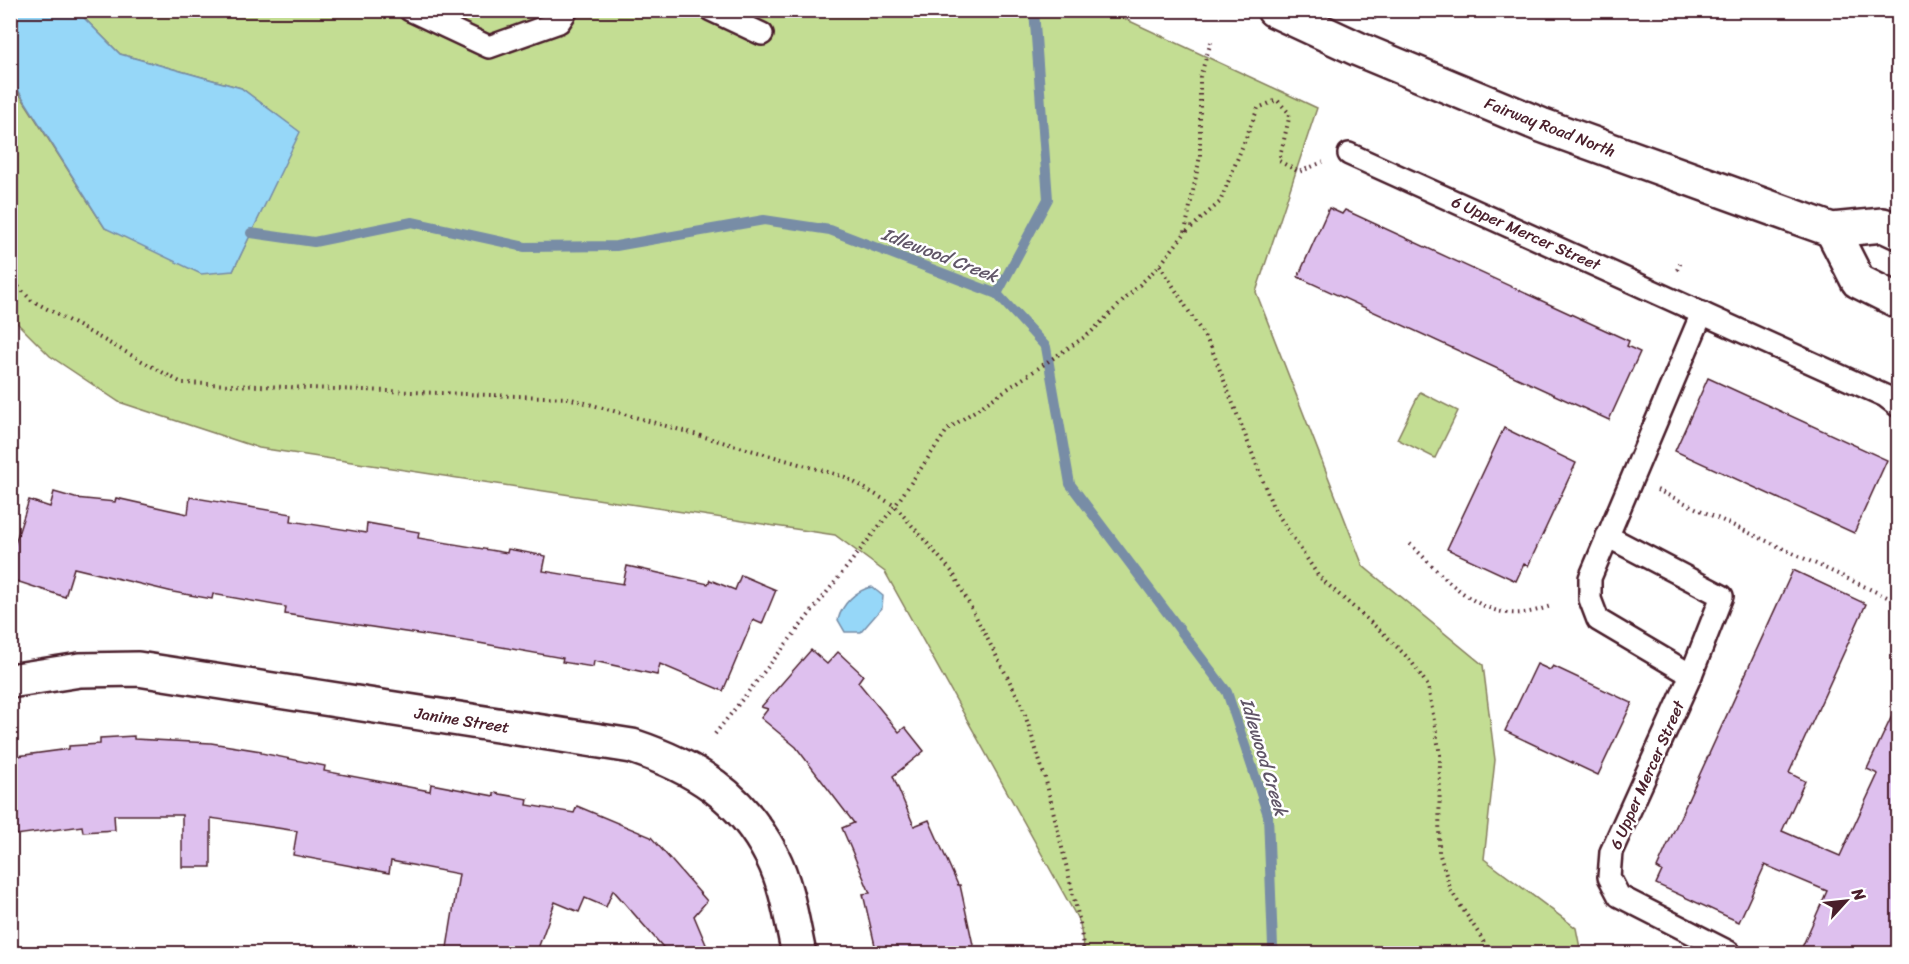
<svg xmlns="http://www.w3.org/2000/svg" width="1909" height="964" font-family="Sriracha,sans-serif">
  <rect width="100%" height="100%" fill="#fff"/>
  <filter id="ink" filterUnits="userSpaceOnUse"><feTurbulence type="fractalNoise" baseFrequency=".0167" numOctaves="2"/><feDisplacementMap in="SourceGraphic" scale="12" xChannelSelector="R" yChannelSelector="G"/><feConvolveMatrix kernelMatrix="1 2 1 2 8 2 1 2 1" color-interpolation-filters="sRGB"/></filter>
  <g filter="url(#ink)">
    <g fill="#c3dd93" stroke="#867e5f" stroke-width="1.5">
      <path d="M 77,11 L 1108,11 L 1317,108 L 1256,292 L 1363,566 L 1483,665 L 1495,760 L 1484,859 L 1576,928 L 1581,953 L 1084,953 L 1080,923 L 885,572 L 835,535 L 259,448 L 119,402 L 50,356 L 11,317 L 10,79 L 105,228 L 233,271 L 299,132 L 241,88 L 120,54 Z"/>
      <path d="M 1420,392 L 1458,411 L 1435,458 L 1397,439 Z"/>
    </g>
    <g fill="#96d7f8" stroke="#788da6" stroke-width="1.5">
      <path d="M 11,10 L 77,11 L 120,54 L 241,88 L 300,132 L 233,271 L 201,274 L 105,228 L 11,79 Z"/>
      <path d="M 872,587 L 883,596 L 882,608 L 861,632 L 845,632 L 838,620 C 842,604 856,590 872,587 Z"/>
    </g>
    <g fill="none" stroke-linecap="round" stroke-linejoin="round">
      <g stroke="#788da6" stroke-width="10">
        <path d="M 251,233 L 314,242 L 412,222 L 525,247 L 616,246 L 764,220 L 830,230 L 997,294 L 1046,347 L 1070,484 L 1227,692 L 1268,815 L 1273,947 L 1277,954"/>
        <path d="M 997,294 L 1048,199 L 1034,10"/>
      </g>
    </g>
    <g fill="#dec0ee" stroke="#4a1f2b" stroke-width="1.5">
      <path d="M 1329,208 L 1342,214 L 1345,210 L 1629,341 L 1627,346 L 1640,352 L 1609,420 L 1298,277 Z"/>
      <path d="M 1708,378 L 1887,460 L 1854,533 L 1675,451 Z"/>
      <path d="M 1504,428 L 1576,463 L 1528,566 L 1524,564 L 1516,581 L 1447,549 Z"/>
      <path d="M 54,492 L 75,498 L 115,502 L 116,498 L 188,514 L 190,497 L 292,514 L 291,521 L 366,533 L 367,523 L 419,532 L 418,538 L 507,553 L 508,549 L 546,556 L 543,571 L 623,584 L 627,566 L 708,584 L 710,580 L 735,590 L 741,575 L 776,590 L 762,624 L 753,620 L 723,691 L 660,664 L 657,675 L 594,661 L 593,667 L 562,662 L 563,658 L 479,643 L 285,614 L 286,607 L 213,594 L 212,599 L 173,592 L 74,568 L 65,597 L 10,579 L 10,559 L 29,500 L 50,507 Z"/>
      <path d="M 1793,570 L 1866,604 L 1789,773 L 1805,781 L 1782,831 L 1840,856 L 1878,774 L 1867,769 L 1899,701 L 1899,940 L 1892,954 L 1799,954 L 1827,891 L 1765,865 L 1739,922 L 1656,884 L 1662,871 L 1657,868 Z"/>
      <path d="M 811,650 L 827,664 L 838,652 L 863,675 L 858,682 L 899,732 L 905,727 L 924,751 L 893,776 L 914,826 L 929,820 L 958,885 L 960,885 L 975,954 L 877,954 L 863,894 L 870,893 L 842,828 L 854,823 L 796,747 L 761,718 L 768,709 L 761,707 Z"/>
      <path d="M 1537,664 L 1550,670 L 1553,666 L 1632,703 L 1598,775 L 1505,731 Z"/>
      <path d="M 134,736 L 134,739 L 211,743 L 261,751 L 261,753 L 325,766 L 324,771 L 430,791 L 431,784 L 494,796 L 494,793 L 528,799 L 527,805 L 574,813 L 577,806 L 651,837 L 707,901 L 694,916 L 710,954 L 669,954 L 613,890 L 606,907 L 585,898 L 579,912 L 555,902 L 536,954 L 446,954 L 459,874 L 391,861 L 389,873 L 293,855 L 297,831 L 211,818 L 211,867 L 182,867 L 182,815 L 114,815 L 115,830 L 83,832 L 82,826 L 16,835 L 15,826 L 10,826 L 10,757 L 69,749 L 69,746 L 100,744 L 100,738 Z"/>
    </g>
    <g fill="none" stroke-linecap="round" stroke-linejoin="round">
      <g stroke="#4a1f2b" stroke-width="26">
        <g id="service">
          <path d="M 410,10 L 489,47 L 559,22 L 567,10"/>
          <path d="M 711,10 L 762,34"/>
          <path d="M 1349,154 L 1885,396 L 1898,406"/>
          <path d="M 1607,536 L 1722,596 L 1691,675 L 1611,852 L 1609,877 L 1619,896 L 1729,952"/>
          <path d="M 1691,675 L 1598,620 L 1590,599 L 1590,578 L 1702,313"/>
        </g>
      </g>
      <g stroke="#4a1f2b" stroke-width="38">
        <path id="minor" d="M 10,681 L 80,670 L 138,669 L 632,746 C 695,767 741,795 772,856 C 787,885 792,922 799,954"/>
      </g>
      <g stroke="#4a1f2b" stroke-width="38">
        <g id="secondary">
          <path d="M 1274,10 L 1358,49 L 1541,125 L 1832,230 L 1883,225 L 1898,232"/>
          <path d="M 1832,230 L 1858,281 L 1898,301"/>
        </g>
      </g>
      <g stroke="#4a1f2b" stroke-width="4" stroke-dasharray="1.5 4.5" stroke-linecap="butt">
        <path d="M 1374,19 L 1378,10"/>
        <path d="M 1185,232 L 1200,156 L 1200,77 L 1211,42"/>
        <path d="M 1160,265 L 1211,347 L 1273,507 L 1319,577 L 1384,634 L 1411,661 L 1428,686 L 1440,755 L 1439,852 L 1451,891 L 1492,954"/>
        <path d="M 1677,270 L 1682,260"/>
        <path d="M 10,278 L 31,300 L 182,383 L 568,398 L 845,477 L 895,506 L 953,573 L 1022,705 L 1046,781 L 1080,923 L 1084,954"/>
        <path d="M 1657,490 L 1887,597"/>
        <path d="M 1410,544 C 1441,573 1476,618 1523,613 C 1532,612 1542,609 1551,606"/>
        <path d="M 715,734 L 895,506 L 948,429 L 1089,334 L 1160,265 L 1185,233 L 1220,202 L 1258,108 L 1277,100 L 1290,114 L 1279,161 L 1299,172 L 1323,162"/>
      </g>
      <use href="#service" stroke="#fff" stroke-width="21"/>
      <use href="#minor" stroke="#fff" stroke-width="33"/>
      <use href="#secondary" stroke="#fff" stroke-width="33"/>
    </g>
  </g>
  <g text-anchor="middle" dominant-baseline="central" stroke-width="5" stroke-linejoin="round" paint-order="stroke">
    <g font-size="16" fill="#4a1f2b" stroke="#fff">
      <text transform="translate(1550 127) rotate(21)">Fairway Road North</text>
      <text transform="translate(1526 233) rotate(24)">6 Upper Mercer Street</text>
      <text transform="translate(462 720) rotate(9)">Janine Street</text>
      <text transform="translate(1647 775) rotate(-66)">6 Upper Mercer Street</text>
    </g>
    <g font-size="18" font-style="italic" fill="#615668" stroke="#fff">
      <text transform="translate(940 255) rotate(21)">Idlewood Creek</text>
      <text transform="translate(1264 757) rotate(73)">Idlewood Creek</text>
    </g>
  </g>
  <rect width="1909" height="964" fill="none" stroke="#fff" stroke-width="36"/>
  <rect x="18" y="18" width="1873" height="928" fill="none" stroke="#4a1f2b" stroke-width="2" filter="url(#ink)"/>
  <g transform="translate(1846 901) rotate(63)" stroke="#ffffff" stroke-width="4.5" paint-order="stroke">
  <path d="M0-4.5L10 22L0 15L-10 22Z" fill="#4a1f2b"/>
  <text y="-9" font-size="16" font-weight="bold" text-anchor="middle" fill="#4a1f2b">N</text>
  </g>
</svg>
